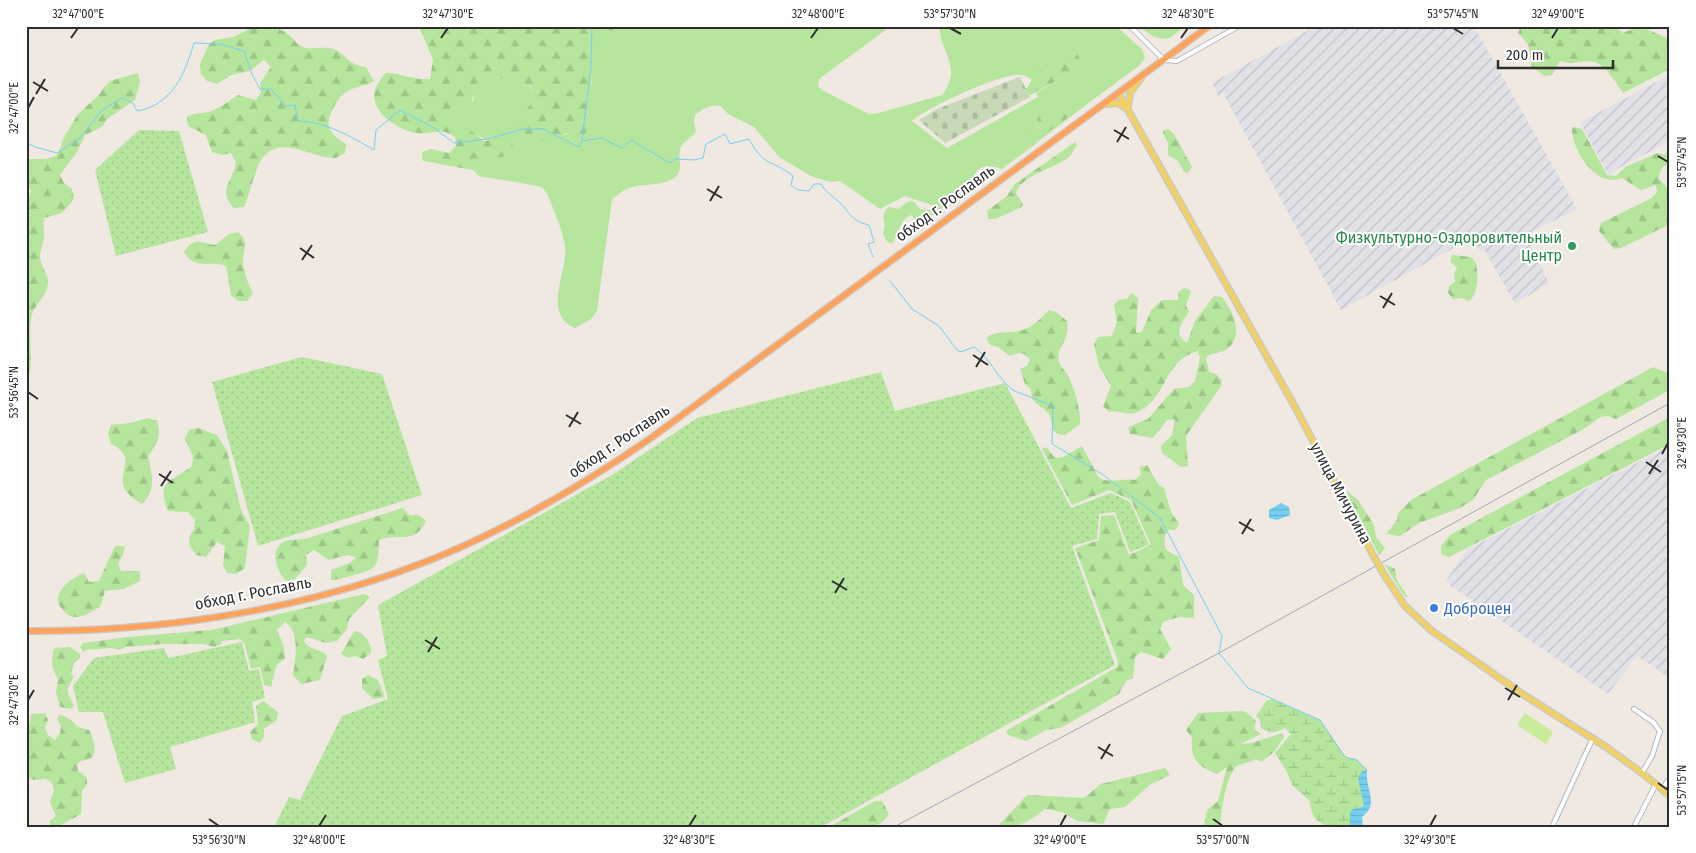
<svg xmlns="http://www.w3.org/2000/svg" width="1696" height="853" font-family="'Fira Sans Condensed',sans-serif">
  <defs>
    <pattern id="industrial-furrows" width="10" height="10" patternUnits="userSpaceOnUse" patternTransform="scale(1.25)"><rect width="10" height="10" fill="#e3e1e8"/><path d="M-1 1l2-2M0 10L10 0M9 11l2-2" fill="none" stroke="#c3c1c7"/></pattern>
    <pattern id="forest-firs" width="22" height="20" patternUnits="userSpaceOnUse" patternTransform="scale(1.25)"><rect width="22" height="20" fill="#b6e59e"/><path d="M5 1l3.5 6h-7zM16 11l3.5 6h-7z" fill="#9dc588"/></pattern>
    <pattern id="wetland-marsh" width="20" height="14" patternUnits="userSpaceOnUse" patternTransform="scale(1.25)"><rect width="20" height="14" fill="#b6e59e"/><path d="M1 5h8M5 5V1M11 12h8M15 12V8" fill="none" stroke="#9dc588"/></pattern>
    <pattern id="cemetery-stones" width="16" height="16" patternUnits="userSpaceOnUse" patternTransform="scale(1.25)"><rect width="16" height="16" fill="#c8d9b8"/><path d="M2 7V4a2 2 0 0 1 4 0v3zM10 15v-3a2 2 0 0 1 4 0v3z" fill="#acbb9e"/></pattern>
    <pattern id="garden-dots" width="8" height="8" patternUnits="userSpaceOnUse" patternTransform="scale(1.25)"><rect width="8" height="8" fill="#b6e59e"/><path d="M2 2h.1M6 6h.1" fill="none" stroke="#9dc588" stroke-width="1.8" stroke-linecap="round"/></pattern>
    <pattern id="water-rules" width="6" height="5" patternUnits="userSpaceOnUse" patternTransform="scale(1.25)"><rect width="6" height="5" fill="#75cff0"/><path d="M0 2.5h6" fill="none" stroke="#66b2ce"/></pattern>
  </defs>
  <rect width="100%" height="100%" fill="#efe9e1"/>
  <g fill="url(#industrial-furrows)">
    <path d="M 1316,26 L 1474,26 L 1577,209 L 1525,235 L 1549,283 L 1515,304 L 1485,251 L 1480,251 L 1472,238 L 1341,310 L 1223,93 L 1218,96 L 1212,83 Z"/>
    <path d="M 1670,75 L 1670,141 L 1608,174 L 1580,122 Z"/>
    <path d="M 1670,446 L 1670,678 L 1637,656 L 1608,694 L 1445,582 L 1466,550 Z"/>
  </g>
  <g fill="#b6e59e" fill-rule="evenodd">
    <path d="M 612,26 L 891,26 L 819,79 L 818,86 L 822,90 L 869,114 L 879,113 L 942,95 C 963,68 941,54 939,26 L 1116,26 L 1142,49 L 1145,58 L 1139,66 C 1092,99 1048,135 1002,169 C 977,161 977,171 967,189 C 962,197 947,204 939,210 C 929,202 917,201 905,196 L 880,209 L 840,181 L 831,182 L 813,177 L 779,157 L 754,127 L 728,114 L 721,106 C 710,105 704,108 695,115 L 694,123 L 696,132 C 692,137 685,141 682,145 C 675,155 686,169 674,178 C 660,187 643,183 629,188 C 623,190 618,195 612,199 L 597,311 L 591,319 L 575,328 C 541,314 568,272 565,247 C 563,230 554,212 548,195 C 546,193 545,190 543,188 C 540,185 488,178 479,176 L 473,170 L 489,159 L 508,156 C 494,143 470,130 452,125 L 447,118 L 448,109 L 473,101 L 476,83 L 482,76 L 492,76 L 529,86 L 534,95 L 533,105 L 525,111 L 558,138 C 568,132 577,132 588,127 L 587,98 L 592,90 L 589,38 L 595,30 L 613,30 ZM 1073,72 L 1036,93 L 1038,97 L 947,148 L 912,121 C 926,108 1003,72 1021,75 C 1025,75 1029,78 1032,80 L 1038,73 Z"/>
    <path d="M 1139,26 L 1143,28 L 1146,26 L 1186,26 C 1179,29 1175,36 1169,38 C 1158,42 1146,32 1139,26 Z"/>
    <path d="M 909,201 L 914,202 L 920,209 L 933,210 L 934,214 L 920,226 L 911,215 C 899,220 900,234 892,243 L 887,242 L 883,233 C 888,223 878,216 889,207 L 898,209 Z"/>
  </g>
  <g fill="url(#forest-firs)">
    <path d="M 255,26 C 269,26 280,26 291,37 C 297,42 297,46 306,48 C 315,49 325,46 333,49 C 347,54 347,65 366,67 L 374,81 C 366,86 357,86 348,91 C 342,94 338,99 335,105 C 324,125 327,132 346,144 L 345,153 C 342,154 338,157 335,158 C 312,159 284,135 264,156 C 256,164 250,194 244,207 L 234,208 C 217,190 232,183 236,163 L 231,153 L 222,155 L 212,152 L 206,135 L 188,126 L 187,117 C 196,111 204,115 214,110 C 222,106 230,100 238,95 L 256,100 L 261,92 L 260,83 L 271,67 L 264,60 L 250,71 L 231,75 L 217,84 L 207,81 L 201,74 L 200,64 L 208,46 L 215,40 L 233,37 Z"/>
    <path d="M 419,26 L 612,26 L 613,30 L 604,32 L 595,30 L 589,38 L 592,91 L 587,99 L 588,127 L 585,136 L 566,133 L 558,138 L 530,143 L 523,137 L 519,118 C 529,106 538,102 530,86 L 492,76 L 482,76 C 473,86 476,98 467,108 L 449,109 L 447,118 L 452,125 L 469,129 L 484,141 L 511,141 L 514,149 L 508,156 L 489,159 L 473,170 L 423,161 L 422,152 L 431,149 L 449,153 L 456,146 L 455,137 C 439,126 434,135 417,133 C 399,131 369,112 375,90 C 376,85 382,78 385,73 C 400,72 414,81 430,79 L 433,60 Z"/>
    <path d="M 1521,26 L 1614,26 L 1623,33 L 1639,26 L 1667,38 L 1670,46 L 1670,69 L 1623,93 C 1615,82 1605,61 1588,61 C 1576,62 1573,65 1560,61 L 1552,75 L 1545,76 L 1532,67 L 1528,44 L 1518,33 Z"/>
    <path d="M 1074,53 L 1078,55 L 1080,60 L 1073,72 L 1023,99 L 1022,88 L 1027,88 L 1034,76 L 1049,64 Z"/>
    <path d="M 138,73 L 140,82 L 135,100 L 107,119 L 102,127 L 85,135 L 77,152 L 60,175 L 64,183 L 72,189 L 74,199 L 62,213 L 44,218 C 43,225 44,230 44,237 C 44,243 40,250 40,256 C 40,265 47,272 48,281 C 48,297 33,304 31,319 C 28,342 35,364 26,387 L 26,206 L 31,191 L 26,182 L 26,159 L 46,159 L 56,156 L 61,147 L 63,139 L 78,114 L 99,95 L 104,87 L 110,81 Z"/>
    <path d="M 1065,110 L 1069,112 L 1069,117 L 1032,143 L 1030,142 L 1028,133 L 1035,127 L 1039,114 L 1043,111 L 1052,114 Z"/>
    <path d="M 1574,127 L 1582,129 L 1607,175 L 1616,176 L 1625,167 L 1658,153 L 1664,155 L 1670,149 L 1670,163 C 1661,166 1660,170 1659,179 L 1670,190 L 1670,224 L 1621,248 L 1614,249 L 1599,231 L 1601,223 L 1652,198 L 1657,192 L 1656,185 L 1641,190 L 1622,178 C 1597,189 1572,151 1572,129 Z"/>
    <path d="M 1168,129 L 1174,134 L 1190,163 L 1192,167 L 1188,173 L 1184,172 L 1178,161 L 1168,155 L 1168,143 L 1163,133 L 1164,130 Z"/>
    <path d="M 1075,142 L 1077,145 C 1074,150 1072,155 1068,158 C 1055,168 1019,176 1016,194 L 1023,204 L 1022,207 L 995,219 L 988,219 L 987,211 L 1007,196 L 1015,184 Z"/>
    <path d="M 238,232 C 251,243 242,250 243,264 C 244,274 249,285 253,294 L 247,301 L 238,301 L 231,295 L 226,266 C 209,259 197,272 184,252 C 194,236 199,243 215,245 L 229,234 Z"/>
    <path d="M 1452,255 L 1471,257 L 1476,263 C 1478,273 1479,294 1469,301 L 1461,298 L 1453,299 L 1448,293 L 1449,286 L 1455,282 L 1454,274 L 1457,267 L 1450,262 Z"/>
    <path d="M 1185,288 L 1191,291 L 1186,305 L 1189,312 C 1181,323 1173,334 1187,343 L 1195,321 L 1214,296 L 1222,297 C 1233,311 1245,336 1227,349 C 1220,354 1212,351 1206,358 L 1209,372 L 1216,374 L 1222,380 L 1221,386 L 1186,436 L 1188,466 L 1181,467 L 1162,453 L 1161,446 L 1172,435 L 1175,419 L 1167,420 L 1153,438 L 1130,434 L 1128,427 L 1148,419 L 1174,389 L 1189,387 L 1195,381 L 1200,358 L 1198,351 C 1161,361 1169,400 1135,413 C 1127,416 1118,409 1109,412 L 1103,406 L 1111,386 L 1099,366 L 1094,344 L 1098,337 L 1112,336 L 1117,322 L 1114,305 L 1119,300 L 1127,299 L 1131,293 L 1138,298 L 1136,333 L 1142,332 L 1151,310 L 1162,300 L 1178,300 L 1178,292 Z"/>
    <path d="M 1049,310 L 1056,312 L 1067,321 C 1071,341 1055,347 1059,362 C 1061,367 1065,371 1068,375 C 1074,388 1081,410 1080,424 L 1065,435 L 1058,434 L 1052,429 C 1053,401 1030,412 1031,389 L 1025,384 L 1020,369 L 1027,366 L 1030,359 C 1023,352 1019,352 1010,356 L 998,347 L 990,345 L 986,338 C 994,332 1002,333 1012,332 C 1028,331 1039,321 1049,310 Z"/>
    <path d="M 1653,367 L 1670,374 L 1670,390 L 1666,392 L 1616,419 L 1608,416 L 1601,417 L 1582,430 L 1486,480 L 1473,500 L 1460,508 L 1419,523 L 1400,536 L 1386,534 L 1397,520 L 1398,513 L 1411,500 Z"/>
    <path d="M 1670,417 L 1670,444 L 1449,557 L 1441,554 L 1441,546 L 1450,535 Z"/>
    <path d="M 148,418 L 157,421 C 162,436 156,444 148,457 C 152,474 157,490 142,504 C 99,479 147,462 111,444 L 108,434 L 111,425 L 130,423 Z"/>
    <path d="M 198,428 L 217,435 L 227,451 L 241,510 L 250,526 L 245,568 L 236,574 L 227,573 L 223,565 L 225,546 L 217,542 L 206,557 L 196,555 L 190,546 L 189,537 L 194,529 L 195,520 L 188,512 L 168,511 C 155,479 173,482 192,466 L 193,456 L 185,439 L 189,430 Z"/>
    <path d="M 1082,446 L 1099,478 C 1112,484 1122,478 1135,480 L 1141,475 L 1140,467 L 1147,465 L 1158,484 L 1164,488 L 1171,512 L 1179,524 L 1175,530 L 1168,530 C 1163,537 1164,542 1166,550 L 1179,557 L 1183,585 L 1194,595 L 1194,618 L 1179,617 L 1163,622 L 1160,629 L 1171,649 L 1163,659 L 1141,652 L 1135,657 L 1133,678 L 1126,681 L 1119,694 L 1061,728 L 1046,730 L 1026,741 L 1008,735 L 1006,731 L 1117,667 L 1118,661 L 1075,548 L 1099,540 L 1101,516 L 1114,515 L 1129,555 L 1151,545 L 1131,500 L 1109,490 L 1072,505 L 1042,449 L 1046,447 L 1055,458 L 1063,457 Z"/>
    <path d="M 1347,491 L 1358,500 L 1374,525 L 1376,537 L 1385,548 L 1379,555 L 1346,494 Z"/>
    <path d="M 403,508 L 409,515 L 418,515 L 426,521 C 415,546 398,532 379,540 C 378,564 380,569 354,575 C 345,577 339,580 331,580 L 331,570 L 350,563 L 356,557 L 347,555 L 329,560 L 314,550 L 306,555 L 307,565 L 295,579 L 286,581 C 277,572 268,549 285,541 C 291,539 301,540 308,538 C 339,528 371,518 403,508 Z"/>
    <path d="M 115,546 L 125,546 L 123,555 L 118,563 L 121,571 L 140,571 L 140,581 L 124,589 L 105,591 L 100,607 C 92,611 83,618 75,617 C 70,617 65,613 62,609 C 49,594 71,578 84,573 L 89,582 L 99,581 Z"/>
    <path d="M 1384,564 L 1395,569 L 1397,580 L 1408,597 L 1405,597 Z"/>
    <path d="M 364,594 L 370,597 L 349,619 L 347,629 L 337,641 L 326,643 L 307,637 L 304,640 C 308,651 321,648 327,656 L 320,680 L 301,684 L 293,675 C 295,662 301,631 285,622 L 277,630 L 284,647 L 285,658 L 276,666 L 271,687 L 264,685 L 260,667 L 251,669 L 244,642 L 240,639 L 222,641 L 221,644 L 214,647 L 203,644 L 163,644 L 126,647 L 119,650 L 112,648 L 85,650 L 84,653 L 80,647 L 83,643 L 128,637 L 211,630 Z"/>
    <path d="M 354,631 C 364,632 372,643 371,653 L 363,659 L 355,656 L 348,658 L 341,654 Z"/>
    <path d="M 70,647 L 80,654 L 80,658 L 74,663 L 71,674 L 74,676 C 72,681 69,684 68,689 C 67,694 72,700 74,706 L 71,709 L 60,707 L 56,692 L 58,680 L 52,666 L 53,651 L 55,648 Z"/>
    <path d="M 368,675 L 378,680 L 385,697 L 373,699 L 362,688 L 362,679 Z"/>
    <path d="M 263,701 L 278,712 L 277,720 L 264,729 L 264,737 L 260,743 L 252,739 L 250,732 L 258,724 L 256,706 Z"/>
    <path d="M 1241,711 L 1246,712 L 1256,721 L 1254,729 L 1261,734 L 1240,744 L 1252,743 L 1282,733 L 1284,737 L 1274,752 L 1261,762 L 1256,759 C 1250,763 1242,763 1237,766 C 1226,774 1221,813 1220,827 L 1204,827 L 1207,810 L 1218,801 L 1227,767 L 1217,774 C 1198,766 1190,760 1192,738 L 1186,730 L 1198,713 Z"/>
    <path d="M 45,713 L 48,720 L 45,728 L 48,735 L 55,740 L 60,733 L 61,726 L 57,719 L 59,715 C 68,716 72,721 78,727 L 89,730 C 92,736 98,751 92,757 C 88,761 81,759 77,764 L 78,771 L 87,778 L 87,785 L 82,791 L 81,814 L 57,827 L 50,827 L 50,821 L 56,816 L 50,802 L 54,790 L 52,783 L 46,779 L 34,780 L 26,777 L 26,723 L 30,722 L 31,714 Z"/>
    <path d="M 1165,768 L 1170,775 L 1151,784 L 1125,807 L 1110,809 L 1103,824 L 1077,821 L 1062,812 L 1045,809 C 1027,823 1020,827 997,827 L 1027,795 L 1084,798 L 1101,784 Z"/>
    <path d="M 875,801 L 882,801 L 889,814 C 878,834 848,827 829,827 Z"/>
  </g>
  <path fill="url(#wetland-marsh)" d="M 1272,699 L 1320,720 L 1345,757 L 1357,760 L 1367,770 L 1362,771 L 1364,804 L 1360,808 L 1353,809 L 1350,827 C 1329,827 1311,827 1310,801 L 1292,785 L 1286,770 L 1275,753 L 1291,734 L 1285,728 C 1275,733 1270,734 1261,728 L 1260,720 L 1256,716 L 1266,701 Z"/>
  <path fill="url(#cemetery-stones)" d="M 1020,77 L 1030,97 L 945,143 L 919,120 L 937,109 Z"/>
  <g fill="url(#garden-dots)">
    <path d="M 139,130 L 179,131 L 208,232 L 116,256 L 95,170 Z"/>
    <path d="M 302,357 L 382,374 L 422,495 L 258,546 L 212,382 Z"/>
    <path d="M 881,372 L 895,411 L 1005,383 L 1071,508 L 1111,493 L 1130,502 L 1149,545 L 1130,552 L 1115,512 L 1099,514 L 1097,539 L 1072,546 L 1115,665 L 821,827 L 274,827 L 289,797 L 300,800 L 342,716 L 388,699 L 378,660 L 387,656 L 378,605 L 612,475 L 697,418 Z"/>
    <path d="M 242,642 L 249,671 L 259,669 L 265,698 L 252,702 L 255,722 L 170,747 L 176,769 L 125,783 L 103,712 L 79,712 L 73,686 L 94,658 L 164,648 L 168,658 Z"/>
  </g>
  <path fill="#c9ec9a" d="M 1525,713 L 1553,732 L 1546,744 L 1517,725 Z"/>
  <g fill="url(#water-rules)">
    <path d="M 1281,503 L 1289,507 L 1290,515 L 1277,520 L 1269,518 L 1269,510 Z"/>
    <path d="M 1367,770 C 1365,790 1380,804 1362,817 L 1363,827 L 1350,827 L 1350,812 L 1353,809 L 1362,807 L 1364,804 L 1358,779 L 1362,771 Z"/>
  </g>
  <g fill="none" stroke-linecap="round" stroke-linejoin="round">
    <g stroke="#75cff0" stroke-width="1">
      <path d="M 582,140 L 591,66 L 592,26"/>
      <path d="M 26,142 L 35,147 L 57,153 L 79,139 L 102,110 L 122,98 L 133,103 L 137,111 C 172,105 185,74 194,43 L 220,44 L 244,51 L 252,74 L 260,89 L 271,89 L 286,106 L 295,105 L 298,121 C 326,122 350,136 374,150 L 376,130 L 400,110 L 434,128 L 454,143 L 487,139 L 523,129 L 543,129 L 579,147 L 582,141 L 601,138 L 622,148 L 631,140 L 670,163 L 675,159 L 694,160 L 703,158 L 706,144 L 725,134 L 730,144 L 749,139 C 764,167 771,159 793,176 L 791,185 L 798,190 L 809,191 L 814,184 L 821,184 C 826,192 831,195 838,201 C 851,212 848,220 869,225 L 874,242 L 868,244 L 873,257"/>
      <path d="M 890,281 L 912,309 L 939,326 L 957,350 L 960,352 L 974,347 C 990,358 997,378 1013,390 C 1018,393 1045,402 1053,406 L 1052,444 L 1102,474 L 1160,518 L 1222,636 L 1219,653 L 1248,688 L 1320,720 L 1345,757 L 1357,760 L 1367,770"/>
    </g>
    <g stroke="#b4b7c1" stroke-width="6">
      <g id="minor">
        <path d="M 1130,26 L 1164,60 L 1177,61 L 1239,26"/>
        <path d="M 1634,709 L 1653,722 L 1660,731 L 1652,756 L 1642,773"/>
        <path d="M 1662,789 L 1670,778"/>
        <path d="M 1552,827 L 1592,740"/>
        <path d="M 1634,827 L 1656,784"/>
      </g>
    </g>
    <g stroke="#c9c9c9" stroke-width="8">
      <g id="major">
        <path d="M 1119,94 L 1294,405 L 1373,555"/>
        <path d="M 1105,104 L 1118,103 L 1126,108"/>
        <path d="M 1128,107 L 1130,93 L 1141,78"/>
        <path d="M 1383,573 L 1405,606 L 1432,631 L 1524,695 L 1606,747 L 1642,773 L 1670,796"/>
      </g>
    </g>
    <g stroke="#c9c9c9" stroke-width="8">
      <path id="highway" d="M 26,631 C 155,632 291,612 412,567 C 496,536 577,489 651,438 L 1209,26"/>
    </g>
    <use href="#minor" stroke="#fff" stroke-width="4"/>
    <use href="#major" stroke="#f2d163" stroke-width="5"/>
    <use href="#highway" stroke="#ffa35c" stroke-width="5.5"/>
    <path stroke="#a3a6b8" stroke-width="1" d="M 894,827 L 1219,653 L 1670,403"/>
    <g stroke="#c9c9c9" stroke-width="8" stroke-linecap="butt">
      <path id="major-bridge" d="M 1373,555 L 1383,573"/>
    </g>
    <use href="#major-bridge" stroke="#f2d163" stroke-width="5"/>
  </g>
  <path fill="none" stroke="#2e2e2e" stroke-width="2" d="M 950,28 L 961,34M 1453,28 L 1463,34M 71,38 L 78,28M 441,38 L 448,28M 811,38 L 818,28M 1181,38 L 1188,28M 1552,38 L 1558,28M 33,82 L 48,91M 36,94 L 45,79M 28,108 L 34,97M 1114,130 L 1129,139M 1117,142 L 1126,127M 1658,156 L 1668,162M 707,189 L 722,198M 710,201 L 719,186M 300,248 L 314,258M 302,260 L 312,245M 1380,296 L 1395,305M 1383,308 L 1392,293M 973,355 L 988,365M 976,367 L 985,352M 28,392 L 38,399M 566,415 L 581,424M 569,427 L 578,412M 1662,454 L 1668,443M 1646,462 L 1661,472M 159,474 L 173,483M 1649,474 L 1658,460M 161,486 L 171,471M 1239,522 L 1254,531M 1242,534 L 1251,519M 832,581 L 847,590M 835,593 L 844,578M 425,640 L 440,649M 428,652 L 437,637M 1505,688 L 1520,697M 28,700 L 34,690M 1508,700 L 1517,685M 1098,747 L 1113,756M 1101,759 L 1110,744M 1658,783 L 1668,790M 209,819 L 219,826M 1213,819 L 1223,826M 319,826 L 326,815M 689,826 L 696,815M 1060,826 L 1066,815M 1430,826 L 1436,815"/>
  <circle fill="#2e9e5b" stroke="#fff" stroke-width="2" cx="1572" cy="246" r="5"/>
  <circle fill="#3f7fe0" stroke="#fff" stroke-width="2" cx="1434" cy="608" r="5"/>
  <g text-anchor="middle" dominant-baseline="central" stroke-width="4" stroke-linejoin="round" paint-order="stroke">
    <g font-size="16" fill="#2e2e2e" stroke="#fff">
      <text transform="translate(945 203) rotate(-36)">обход г. Рославль</text>
      <text transform="translate(619 441) rotate(-34)">обход г. Рославль</text>
      <text transform="translate(1341 493) rotate(62)">улица Мичурина</text>
      <text transform="translate(253 593) rotate(-11)">обход г. Рославль</text>
    </g>
    <g font-size="16" fill="#27864d" stroke="#fff" text-anchor="end">
      <text x="1562" y="237">Физкультурно-Оздоровительный<tspan x="1562" dy="18">Центр</tspan></text>
    </g>
    <g font-size="16" fill="#366cbe" stroke="#fff" text-anchor="start">
      <text x="1444" y="608">Доброцен</text>
    </g>
  </g>
  <rect width="1696" height="853" fill="none" stroke="#ffffff" stroke-width="55"/>
  <path d="M1498 60v8h115v-8" fill="none" stroke="#2e2e2e" stroke-width="2.5"/>
  <text x="1506" y="60" font-size="15" fill="#2e2e2e" stroke="#ffffff" stroke-width="4" paint-order="stroke">200 m</text>
  <rect x="28" y="28" width="1640" height="798" fill="none" stroke="#2e2e2e" stroke-width="2"/>
  <g font-size="12" text-anchor="middle" fill="#2e2e2e">
    <text x="78" y="18">32°47'00"E</text>
    <text x="448" y="18">32°47'30"E</text>
    <text x="818" y="18">32°48'00"E</text>
    <text x="950" y="18">53°57'30"N</text>
    <text x="1188" y="18">32°48'30"E</text>
    <text x="1453" y="18">53°57'45"N</text>
    <text x="1558" y="18">32°49'00"E</text>
    <text transform="translate(14 108) rotate(-90)" y="4">32°47'00"E</text>
    <text transform="translate(1682 162) rotate(-90)" y="4">53°57'45"N</text>
    <text transform="translate(14 392) rotate(-90)" y="4">53°56'45"N</text>
    <text transform="translate(1682 443) rotate(-90)" y="4">32°49'30"E</text>
    <text transform="translate(14 700) rotate(-90)" y="4">32°47'30"E</text>
    <text transform="translate(1682 790) rotate(-90)" y="4">53°57'15"N</text>
    <text x="219" y="844">53°56'30"N</text>
    <text x="319" y="844">32°48'00"E</text>
    <text x="689" y="844">32°48'30"E</text>
    <text x="1060" y="844">32°49'00"E</text>
    <text x="1223" y="844">53°57'00"N</text>
    <text x="1430" y="844">32°49'30"E</text>
  </g>
</svg>
